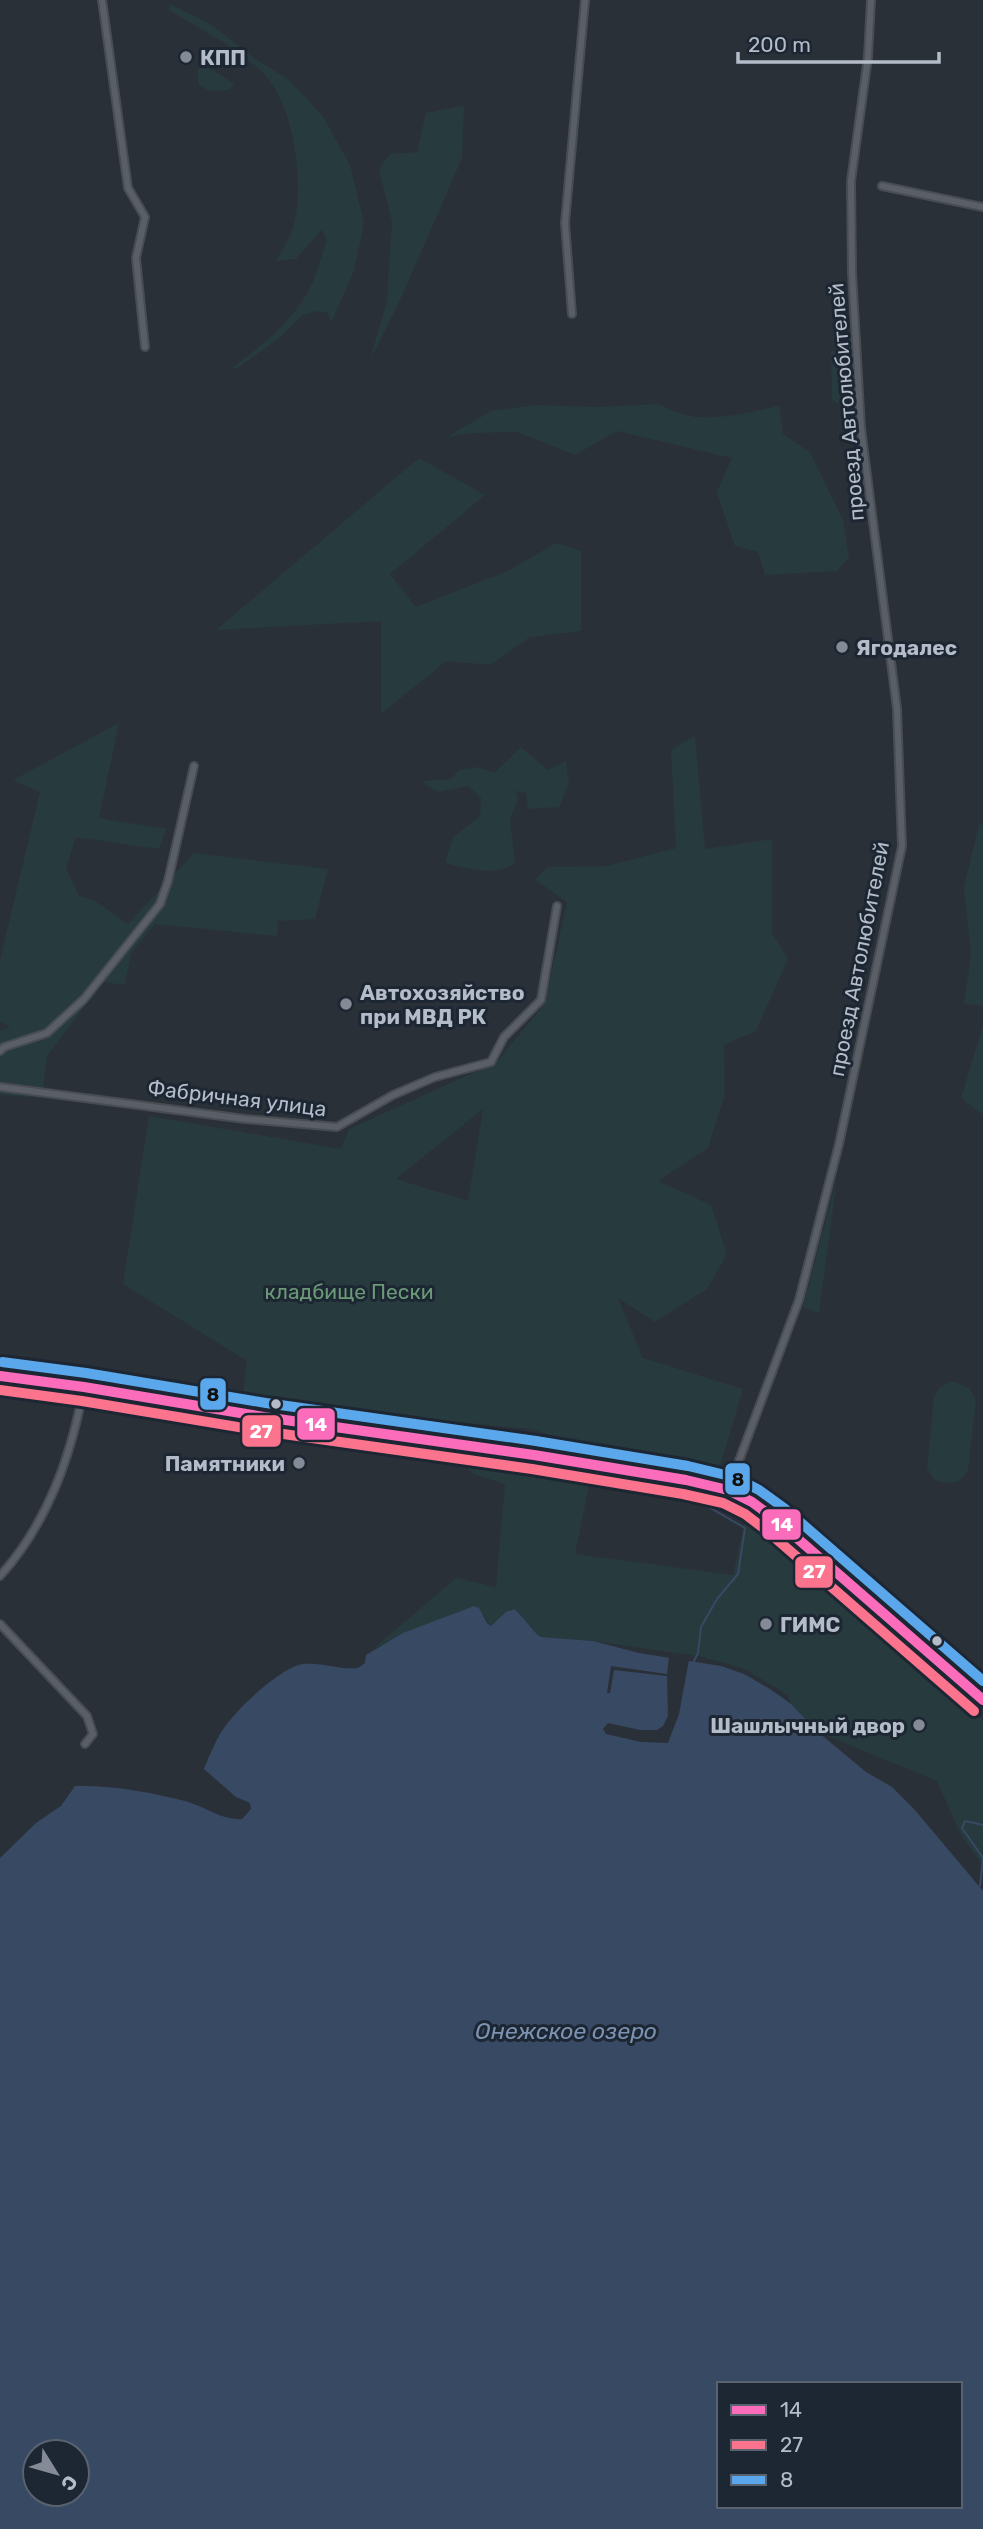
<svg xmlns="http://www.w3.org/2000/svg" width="983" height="2529" font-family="Rubik,sans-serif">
  <rect width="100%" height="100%" fill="#2a3038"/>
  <g fill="#273a3e" fill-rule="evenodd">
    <path d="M 170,4 L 212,25 L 257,60 L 288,79 L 322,115 L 350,165 L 364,223 L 354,271 L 331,323 L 328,313 L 317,311 L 301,316 L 278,339 L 238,368 L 230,369 C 260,348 289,324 308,292 C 317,276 321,256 327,240 L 321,230 L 296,259 L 275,261 C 282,251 289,240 293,228 C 305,186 295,105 263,73 C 237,47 201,30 169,10 Z"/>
    <path d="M 201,68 L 213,70 L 234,84 L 229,90 L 209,91 L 199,85 L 197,70 Z"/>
    <path d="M 464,106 L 462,158 L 401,298 L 370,360 L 387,301 L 392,222 L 379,169 L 390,154 L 417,152 L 426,113 Z"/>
    <path d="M 852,334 L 850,394 L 843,406 L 832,400 L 831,351 L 846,351 L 845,335 Z"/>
    <path d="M 660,404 C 694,428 742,414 779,406 L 783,434 L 810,452 L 843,520 L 849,558 L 837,571 L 765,575 L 758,552 L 735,546 L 717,492 L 732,458 L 617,431 L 575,455 L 517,432 L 473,433 L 447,437 L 491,411 L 537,405 L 596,407 Z"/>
    <path d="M 419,458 L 485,495 L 390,574 L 416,607 L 508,571 L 556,543 L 581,551 L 581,631 L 530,637 L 490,665 L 446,661 L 381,714 L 381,621 L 216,630 Z"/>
    <path d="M 119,723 L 99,818 L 166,829 L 159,849 L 76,837 L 66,868 L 79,896 L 95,901 L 128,924 L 194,853 L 328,869 L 315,919 L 278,921 L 277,936 L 155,924 L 131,953 L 125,985 L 103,982 L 47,1056 L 42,1098 L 0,1095 L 0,1031 L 10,1027 L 0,1021 L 0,960 L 40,792 L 13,780 Z"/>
    <path d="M 695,736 L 705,849 L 772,839 L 772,933 L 788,959 L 756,1031 L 724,1045 L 725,1094 L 708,1148 L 658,1181 L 711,1205 L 727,1254 L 707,1289 L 655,1322 L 618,1298 L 643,1358 L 743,1389 L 714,1487 L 532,1429 L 242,1402 L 247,1361 L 123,1284 L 149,1116 L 341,1149 L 349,1129 L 497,1062 L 545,1003 L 567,902 L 535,880 L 548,867 L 607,866 L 676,848 L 671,750 ZM 483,1109 L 468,1201 L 396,1179 L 397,1178 Z"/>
    <path d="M 521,747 L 548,770 L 566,761 L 569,783 L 559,807 L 528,809 L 526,793 L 516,791 L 518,799 L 510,820 L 515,863 C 496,877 466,868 445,863 L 453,837 L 480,816 L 481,798 L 468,786 L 437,792 L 422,781 L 450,779 L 460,770 L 478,767 L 494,773 Z"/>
    <path d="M 983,823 L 983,1006 L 964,1004 L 971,955 L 964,887 L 979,825 Z"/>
    <path d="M 983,1025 L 983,1115 L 961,1098 Z"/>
    <path d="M 837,1178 L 819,1313 L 803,1307 Z"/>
    <path d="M 952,1381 L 969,1388 L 976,1400 L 968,1470 C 959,1485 951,1485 935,1480 L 927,1468 L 934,1398 L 939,1388 Z"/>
    <path d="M 429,1454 L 532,1474 L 590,1481 L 575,1554 L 733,1575 L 746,1516 L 765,1529 L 983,1720 L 983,1866 L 961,1835 L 937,1781 L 818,1732 L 791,1704 L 788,1695 L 743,1668 L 698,1656 L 593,1641 L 541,1637 C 529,1631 526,1613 511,1609 L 491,1626 L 476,1606 L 465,1609 L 373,1649 L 456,1578 L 496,1587 L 505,1484 L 476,1475 L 462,1465 L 440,1460 L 423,1462 L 413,1455 Z"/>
  </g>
  <path fill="#384963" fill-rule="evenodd" d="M 474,1606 L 479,1608 L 487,1623 L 491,1626 L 506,1612 L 514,1609 C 524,1616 532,1632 541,1637 L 593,1641 L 639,1653 L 721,1666 L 744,1674 L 770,1689 L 791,1704 L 818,1732 L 866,1772 L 892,1787 L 914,1809 L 983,1891 L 983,2529 L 0,2529 L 0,1858 L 36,1823 L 61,1806 L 75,1786 C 113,1785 149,1792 185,1801 C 204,1806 223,1821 242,1819 L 251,1809 L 250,1803 L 236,1797 L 204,1769 C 207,1761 216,1741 220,1734 C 232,1713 279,1668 303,1664 C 322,1662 340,1670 358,1668 L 365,1663 L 366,1655 L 403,1633 ZM 719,2384 L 960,2384 L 960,2506 L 719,2506 ZM 35,2452 L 77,2452 L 77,2494 L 35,2494 Z"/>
  <path fill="#2a3038" d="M 669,1657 L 689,1660 L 679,1714 L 668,1743 L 641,1742 L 606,1734 L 603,1729 L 608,1723 L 640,1730 L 657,1730 L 663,1726 L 668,1716 L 667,1676 L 614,1670 L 610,1693 L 607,1693 L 611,1666 L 667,1674 Z"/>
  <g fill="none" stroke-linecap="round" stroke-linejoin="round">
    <g stroke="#384963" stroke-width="2">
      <path d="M 688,1495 L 745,1528 L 738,1574 L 717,1599 L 701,1627 L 698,1653 L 694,1661"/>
      <path d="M 980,1886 L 983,1858 L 962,1828 L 965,1821 L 983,1825"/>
    </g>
    <g stroke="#484c53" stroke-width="10">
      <g id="street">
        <path d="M 102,0 L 128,188 L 145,217 L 136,258 L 145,347"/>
        <path d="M 882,186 L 983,207"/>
        <path d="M 572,314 L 565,223 L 585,0"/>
        <path d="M 0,1051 L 4,1047 L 47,1033 L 84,999 L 160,904 L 168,881 L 194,766"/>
        <path d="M 0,1087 L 245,1119 L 337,1127 L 393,1095 L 435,1077 L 491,1062 L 504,1037 L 541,1000 L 557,906"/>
        <path d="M 728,1490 L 799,1300 L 839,1144 L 902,846 L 897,709 L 861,428 L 852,273 L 851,181 L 868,57 L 871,0"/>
        <path d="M 0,1576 C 48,1523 71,1456 84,1387"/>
        <path d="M 0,1624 L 87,1716 L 93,1734 L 85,1744"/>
      </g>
    </g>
    <g stroke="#484c53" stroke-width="12">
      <path id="secondary" d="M 0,1376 L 84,1387 L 264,1417 L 534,1455 L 686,1480 L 728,1490 L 752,1502 L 775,1519 L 983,1700"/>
    </g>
    <use href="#street" stroke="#5a5e66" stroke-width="6"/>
    <use href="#secondary" stroke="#595d64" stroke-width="9"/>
    <g stroke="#1d2633" stroke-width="16">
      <path id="bus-1" d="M 0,1376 L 84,1387 L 264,1417 L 534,1455 L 686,1480 L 728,1490 L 752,1502 L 775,1519 L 983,1700"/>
    </g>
    <g stroke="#1d2633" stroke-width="16">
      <path id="bus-2" d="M 0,1390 L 82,1401 L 262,1431 L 532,1469 L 683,1494 L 723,1503 L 745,1514 L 766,1530 L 974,1711"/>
    </g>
    <g stroke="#1d2633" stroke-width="16">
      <path id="bus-3" d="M 2,1362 L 86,1373 L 266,1403 L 536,1441 L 688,1466 L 734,1477 L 759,1490 L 784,1508 L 983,1681"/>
    </g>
    <use href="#bus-1" stroke="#fb6dba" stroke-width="10"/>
    <use href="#bus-2" stroke="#fc738d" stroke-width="10"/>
    <use href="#bus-3" stroke="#5aa8eb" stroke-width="10"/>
  </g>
  <g fill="#848b96" stroke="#1d2633" stroke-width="2.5">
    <circle cx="186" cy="57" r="7"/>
    <circle cx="842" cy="647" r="7"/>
    <circle cx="346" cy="1004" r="7"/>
    <circle cx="299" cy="1463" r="7"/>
    <circle cx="766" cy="1624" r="7"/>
    <circle cx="919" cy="1725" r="7"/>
  </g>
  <g fill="#b4bcc9" stroke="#1d2633" stroke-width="2.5">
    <circle cx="276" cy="1404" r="6"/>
    <circle cx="937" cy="1641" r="6"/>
  </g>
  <g text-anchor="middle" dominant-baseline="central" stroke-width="6" stroke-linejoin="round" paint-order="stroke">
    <g font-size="21" font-weight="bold" fill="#b4bcc9" stroke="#1d2633" text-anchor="start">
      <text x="200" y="57">КПП</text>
      <text x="856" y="647">Ягодалес</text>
      <text x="360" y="992">Автохозяйство<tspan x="360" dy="24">при МВД РК</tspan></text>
      <text x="285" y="1463" text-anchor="end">Памятники</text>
      <text x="780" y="1624">ГИМС</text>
      <text x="905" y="1725" text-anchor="end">Шашлычный двор</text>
    </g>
    <g font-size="21" fill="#b4bcc9" stroke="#1d2633">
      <text transform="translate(846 402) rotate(-95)">проезд Автолюбителей</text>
      <text transform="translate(859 959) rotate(-79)">проезд Автолюбителей</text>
      <text transform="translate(237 1098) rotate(7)">Фабричная улица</text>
    </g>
    <g font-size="21" fill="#6b9a76" stroke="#1d2633">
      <text x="349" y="1291">кладбище Пески</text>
    </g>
    <g font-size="23" font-style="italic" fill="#7c92b1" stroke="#1d2633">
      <text x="566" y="2031">Онежское озеро</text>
    </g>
  </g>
  <g stroke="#1d2633" stroke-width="2.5">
    <rect x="199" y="1377" width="28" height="34" rx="7" fill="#5aa8eb"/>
    <rect x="296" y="1407" width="40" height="34" rx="7" fill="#fb6dba"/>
    <rect x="241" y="1414" width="41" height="34" rx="7" fill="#fc738d"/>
    <rect x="724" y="1462" width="27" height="34" rx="7" fill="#5aa8eb"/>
    <rect x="761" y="1508" width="41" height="33" rx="7" fill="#fb6dba"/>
    <rect x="794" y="1555" width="40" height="34" rx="7" fill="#fc738d"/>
  </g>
  <g font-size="19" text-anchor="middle" font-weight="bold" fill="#fff">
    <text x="316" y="1431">14</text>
    <text x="261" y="1438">27</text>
    <text x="782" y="1531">14</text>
    <text x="814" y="1578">27</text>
  </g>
  <g font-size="19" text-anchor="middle" font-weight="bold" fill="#111">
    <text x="213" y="1401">8</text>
    <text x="738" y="1486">8</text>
  </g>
  <rect x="717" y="2382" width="245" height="126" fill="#1d2633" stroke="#59626f" stroke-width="2"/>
  <rect x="731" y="2405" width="35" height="10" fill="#fb6dba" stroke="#59626f" stroke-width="2"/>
  <text x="780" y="2417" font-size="21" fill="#b4bcc9">14</text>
  <rect x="731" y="2440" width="35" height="10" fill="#fc738d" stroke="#59626f" stroke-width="2"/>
  <text x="780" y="2452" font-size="21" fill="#b4bcc9">27</text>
  <rect x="731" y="2475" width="35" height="10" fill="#5aa8eb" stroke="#59626f" stroke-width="2"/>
  <text x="780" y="2487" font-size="21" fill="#b4bcc9">8</text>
  <g transform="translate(56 2473) rotate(127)"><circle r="33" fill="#1d2633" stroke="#59626f" stroke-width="2"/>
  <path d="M0-5L12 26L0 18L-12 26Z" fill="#848b96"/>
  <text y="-10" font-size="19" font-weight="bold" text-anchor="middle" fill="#b4bcc9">С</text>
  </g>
  <path d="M738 52v10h201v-10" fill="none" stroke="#b4bcc9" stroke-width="3.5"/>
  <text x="748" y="52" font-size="21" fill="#b4bcc9" stroke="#1d2633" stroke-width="5" paint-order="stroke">200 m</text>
</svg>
